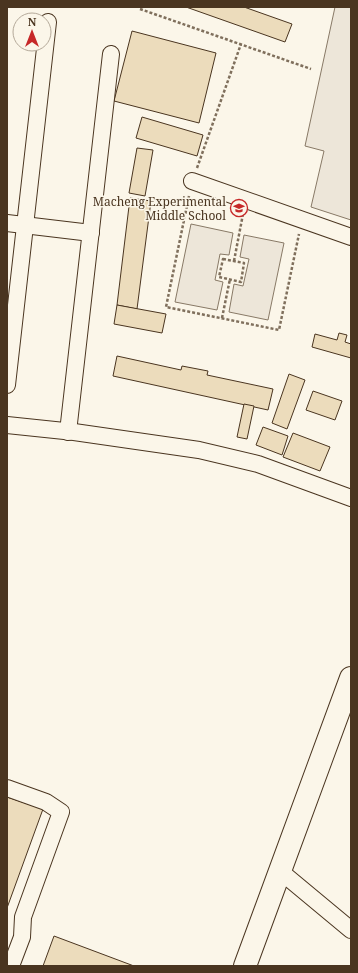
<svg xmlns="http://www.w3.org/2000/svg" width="358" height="973" font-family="'Noto Serif',serif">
  <rect width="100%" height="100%" fill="#fbf6e9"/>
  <g fill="#ede6d9" stroke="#887966">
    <path d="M 335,7 L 351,7 L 351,220 L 311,207 L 324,151 L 305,146 Z"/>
    <path d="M 191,224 L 233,233 L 229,255 L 220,254 L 215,280 L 223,282 L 217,310 L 175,302 Z"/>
    <path d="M 244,235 L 284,243 L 268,320 L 229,312 L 234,284 L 243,286 L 249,259 L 240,257 Z"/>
  </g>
  <g fill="#ecdcbc" stroke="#4a3520">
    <path d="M 186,7 L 244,7 L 292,24 L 285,42 Z"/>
    <path d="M 132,31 L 216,53 L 199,123 L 114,101 Z"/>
    <path d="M 142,117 L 203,135 L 197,156 L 136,138 Z"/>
    <path d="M 137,148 L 153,150 L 145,196 L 129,193 Z"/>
    <path d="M 130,198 L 151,201 L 137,309 L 117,305 Z"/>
    <path d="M 117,305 L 166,314 L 162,333 L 114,324 Z"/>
    <path d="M 339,333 L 347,335 L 345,342 L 351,344 L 351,358 L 312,347 L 315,334 L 337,340 Z"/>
    <path d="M 117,356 L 181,370 L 182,366 L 208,371 L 207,375 L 273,389 L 268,410 L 113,376 Z"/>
    <path d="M 289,374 L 305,380 L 287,429 L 272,423 Z"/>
    <path d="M 313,391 L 342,401 L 335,420 L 306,410 Z"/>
    <path d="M 244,404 L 254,406 L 247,439 L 237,437 Z"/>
    <path d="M 263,427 L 288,436 L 282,455 L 256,445 Z"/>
    <path d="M 293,433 L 330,447 L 320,471 L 283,457 Z"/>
    <path d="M 7,797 L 43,809 L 7,908 Z"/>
    <path d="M 54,936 L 134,966 L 43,966 Z"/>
  </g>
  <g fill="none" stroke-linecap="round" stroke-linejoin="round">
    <g stroke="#4a3520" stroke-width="18">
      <g id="minor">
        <path d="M 192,181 L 351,237"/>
        <path d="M 7,223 L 91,233"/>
        <path d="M 7,385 L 48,22"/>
        <path d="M 7,425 L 74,432 L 199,450 L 258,464 L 351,498"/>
        <path d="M 68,432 L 111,54"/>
        <path d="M 7,788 L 46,802 L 61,812 L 23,917 L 22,937 L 11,966"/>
        <path d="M 280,871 L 351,930"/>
      </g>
    </g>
    <g stroke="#4a3520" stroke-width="24">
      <path id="highway" d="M 245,966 L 351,678"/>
    </g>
    <g stroke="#7f6f5c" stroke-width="2.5" stroke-dasharray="3 2" stroke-linecap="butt">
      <path d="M 140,9 L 311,69"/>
      <path d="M 197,168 L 241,44"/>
      <path d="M 189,196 L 166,307 L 279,330 L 299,234"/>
      <path d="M 223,259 L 244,263 L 241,282 L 219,277 Z"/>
      <path d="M 234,261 L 243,214"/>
      <path d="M 222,318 L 230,279"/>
    </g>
    <use href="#minor" stroke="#fbf6e9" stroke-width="16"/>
    <use href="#highway" stroke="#fbf6e9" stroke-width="22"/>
  </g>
  <defs>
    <g id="school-ring" transform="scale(0.9)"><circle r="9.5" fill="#fbf6e9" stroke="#c62828" stroke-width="1.5"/><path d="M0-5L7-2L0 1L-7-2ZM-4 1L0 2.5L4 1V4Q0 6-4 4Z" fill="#c62828"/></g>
  </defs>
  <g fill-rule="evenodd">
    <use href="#school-ring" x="239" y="208"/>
  </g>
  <g text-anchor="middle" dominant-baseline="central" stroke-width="3" stroke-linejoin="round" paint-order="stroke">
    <g font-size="12" fill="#4a3520" stroke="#fbf6e9" text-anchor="end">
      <text x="226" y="201">Macheng Experimental<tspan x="226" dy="14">Middle School</tspan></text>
    </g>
  </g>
  <rect width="358" height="973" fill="none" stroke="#4a3520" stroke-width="16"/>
  <g transform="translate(32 32)"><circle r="19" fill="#fbf6e9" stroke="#b4a999"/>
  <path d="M0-3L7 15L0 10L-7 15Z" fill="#c62828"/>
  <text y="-6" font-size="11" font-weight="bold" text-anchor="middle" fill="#4a3520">N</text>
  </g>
</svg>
